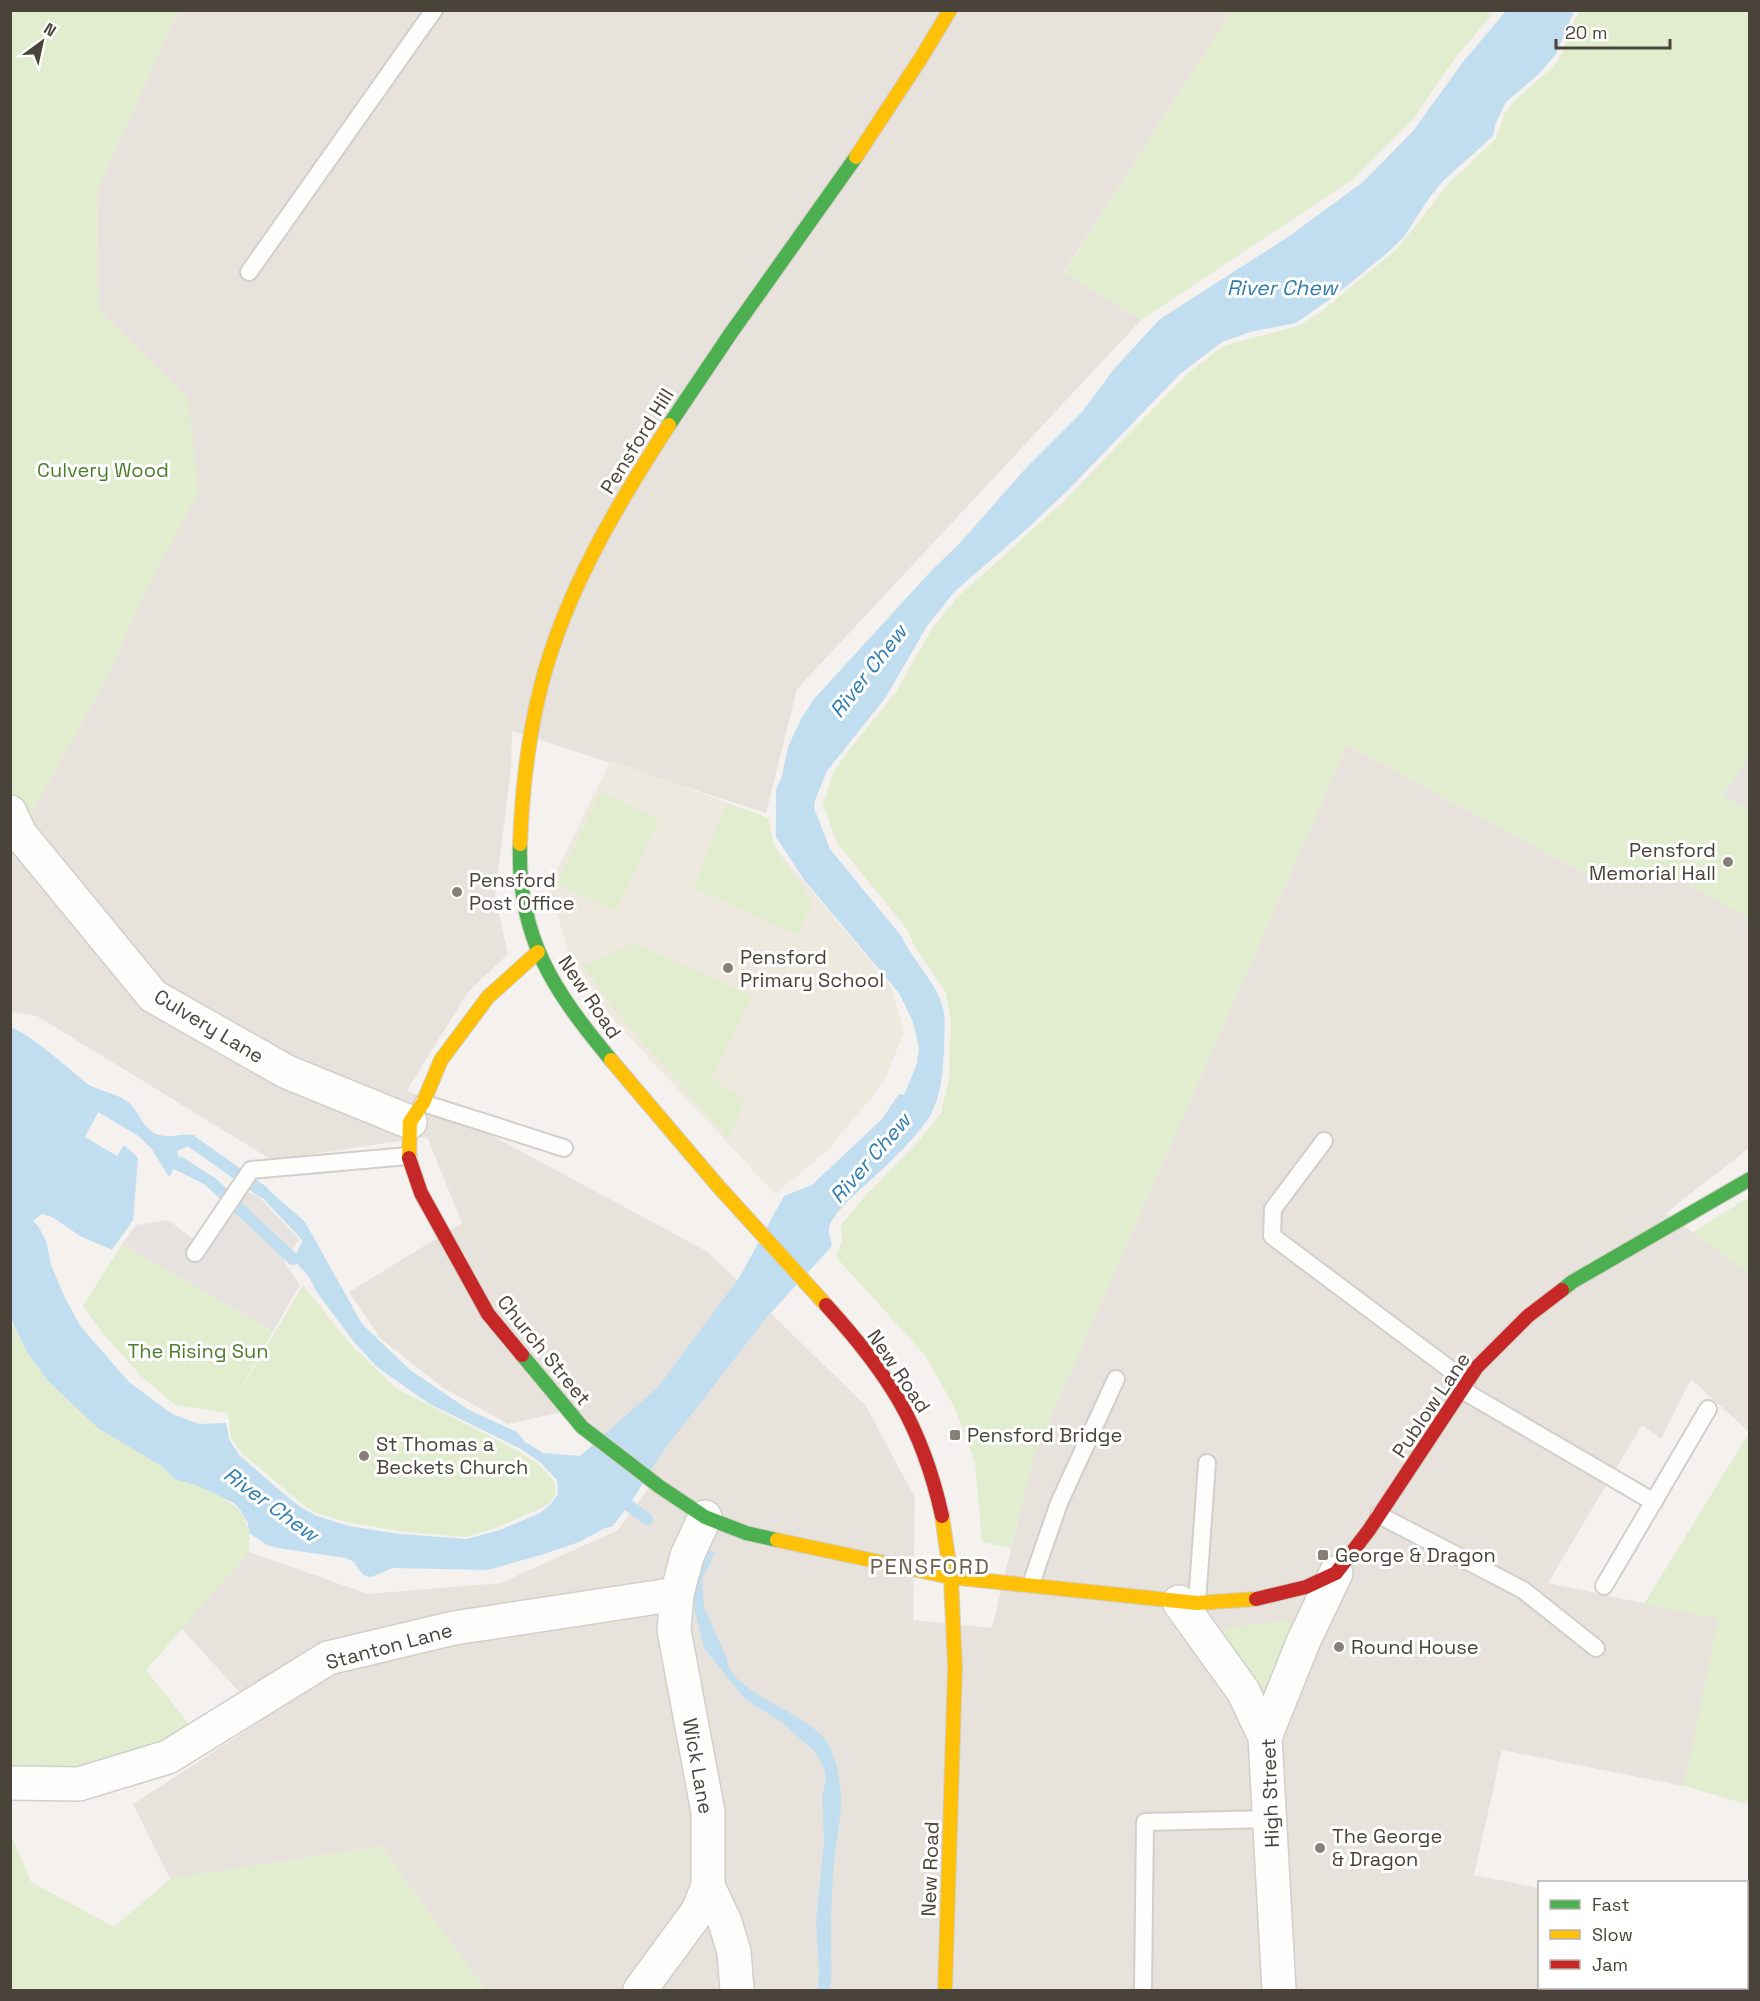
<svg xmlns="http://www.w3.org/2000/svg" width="1760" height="2001" font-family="'Space Grotesk',sans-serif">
  <rect width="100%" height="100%" fill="#f4f1ee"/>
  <path fill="#e7e3dc" d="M 178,11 L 1232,11 L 1064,272 L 1141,320 L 797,689 L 766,813 L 512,731 L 511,768 L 495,897 L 508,954 L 468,992 L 407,1090 L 708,1252 L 866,1406 L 915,1498 L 913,1620 L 992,1628 L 1033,1457 L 1347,745 L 1601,882 L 1674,877 L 1749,918 L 1749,1148 L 1666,1213 L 1749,1273 L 1749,1432 L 1691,1379 L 1661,1439 L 1642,1425 L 1548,1583 L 1719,1619 L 1684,1786 L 1502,1750 L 1474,1875 L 1539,1888 L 1540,1988 L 1746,1988 L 1747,1930 L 1749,1931 L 1749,1990 L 485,1990 L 381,1846 L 170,1879 L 133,1804 L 264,1719 L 181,1628 L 249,1552 L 368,1594 L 501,1583 L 618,1530 L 655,1479 L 575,1409 L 508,1424 L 442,1387 L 381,1339 L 349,1292 L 462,1223 L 427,1137 L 272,1160 L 37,1016 L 11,1012 L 10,835 L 19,835 L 105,681 L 141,600 L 188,398 L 99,310 L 97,190 Z"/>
  <path fill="#eee9de" d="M 611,760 L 768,818 L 774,846 L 891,986 L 904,1032 L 884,1082 L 827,1151 L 775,1194 L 610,1016 L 568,951 L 549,886 Z"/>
  <g fill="#e2edcf">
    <path d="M 11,11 L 178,11 L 97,190 L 99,310 L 188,398 L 199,491 L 141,600 L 105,681 L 19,835 L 11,835 Z"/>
    <path d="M 1232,11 L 1495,11 L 1455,58 L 1414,118 L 1352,180 L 1141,320 L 1064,273 Z"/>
    <path d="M 1581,11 L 1749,11 L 1749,918 L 1674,877 L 1601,882 L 1347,745 L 1033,1457 L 1011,1548 L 982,1542 L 975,1463 L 955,1408 L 924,1354 L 836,1257 L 842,1241 L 841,1225 L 867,1194 L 919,1141 L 941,1113 L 949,1079 L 951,1020 L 946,993 L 914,945 L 907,929 L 837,843 L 823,805 L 833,773 L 849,750 L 896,692 L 933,627 L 958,597 L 1064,501 L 1185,376 L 1223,346 L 1298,326 L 1322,311 L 1397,249 L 1450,182 L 1496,139 L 1504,115 L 1512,103 L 1554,66 L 1562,53 L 1575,19 Z"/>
    <path d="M 600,792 L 659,819 L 616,911 L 557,884 Z"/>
    <path d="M 726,803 L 768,818 L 774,846 L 812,903 L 798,935 L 694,888 Z"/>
    <path d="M 634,943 L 752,996 L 711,1078 L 745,1101 L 728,1138 L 618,1014 L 584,966 Z"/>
    <path d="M 1749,1197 L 1749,1274 L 1693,1232 Z"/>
    <path d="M 122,1244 L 273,1331 L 232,1405 L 303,1285 L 352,1346 L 396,1388 L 520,1452 L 539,1465 L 554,1481 L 556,1493 L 550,1503 L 537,1510 L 498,1527 L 467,1537 L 397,1531 L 347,1522 L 316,1513 L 301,1503 L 243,1454 L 231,1438 L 228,1413 L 175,1405 L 141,1376 L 106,1337 L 83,1306 Z"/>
    <path d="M 10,1319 L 27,1352 L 47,1380 L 71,1401 L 163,1467 C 177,1482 178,1478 195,1484 C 203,1487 210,1491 217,1495 C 246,1510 250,1521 249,1552 L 146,1670 L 189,1724 L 164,1747 L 78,1774 L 11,1776 Z"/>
    <path d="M 1749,1433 L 1749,1805 L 1684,1786 L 1718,1619 L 1644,1604 Z"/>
    <path d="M 1287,1620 L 1293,1625 L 1293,1631 L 1267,1691 L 1259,1690 L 1223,1642 L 1222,1633 L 1227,1628 Z"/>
    <path d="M 11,1834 L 31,1882 L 114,1927 L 170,1879 L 381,1846 L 485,1990 L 11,1990 Z"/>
  </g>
  <g fill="#e6e2df">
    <path d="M 1748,758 L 1750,759 L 1749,810 L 1723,795 Z"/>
    <path d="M 234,1188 L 258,1196 L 299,1239 L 284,1262 L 300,1285 L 273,1331 L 122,1244 L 136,1225 L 168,1220 L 196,1241 Z"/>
  </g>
  <g fill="#c0def0">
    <path d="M 1506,11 L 1574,11 L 1556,54 L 1539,74 L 1506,102 L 1495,125 L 1493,136 L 1443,181 L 1429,198 L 1404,237 L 1385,255 L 1329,300 L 1296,323 L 1250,332 L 1222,342 L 1180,374 L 1070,488 L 1027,529 L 955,591 L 927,626 L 886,697 L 827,771 L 815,800 L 814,808 L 830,849 L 902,937 C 913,961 936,982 943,1008 C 946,1021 944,1036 944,1049 C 943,1072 941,1096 930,1116 C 918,1135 891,1162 874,1177 C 863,1187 832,1213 829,1228 C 828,1233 831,1241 832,1246 L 767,1317 L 664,1450 L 629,1505 L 612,1527 L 605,1528 L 579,1542 L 544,1554 L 488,1570 L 393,1568 L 371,1577 L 363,1575 L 354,1562 L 346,1558 L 278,1548 L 267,1545 L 249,1533 L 248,1523 L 241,1511 L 234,1503 L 196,1485 L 174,1479 L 163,1467 L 98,1428 L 47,1380 L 27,1352 L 11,1319 L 11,1027 C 34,1038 51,1054 71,1070 C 77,1075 83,1081 89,1085 C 102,1092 116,1093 128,1102 C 139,1110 141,1126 154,1133 C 171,1141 183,1131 195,1136 L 187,1147 L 177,1151 L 179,1158 L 182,1157 L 215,1178 L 210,1187 L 174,1169 L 169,1177 L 151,1148 L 137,1135 L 98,1112 L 85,1137 L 117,1156 L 124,1145 L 138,1158 L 133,1220 L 112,1250 L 80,1236 L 52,1217 L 42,1214 L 33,1221 L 38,1226 L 46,1241 L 51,1265 L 65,1298 L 81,1327 L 129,1382 L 172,1414 L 199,1424 L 226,1423 L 229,1439 L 239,1455 L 284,1494 L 299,1506 L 317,1516 L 348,1526 L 400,1534 L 467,1539 L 500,1530 L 540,1513 L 551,1504 L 558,1494 L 557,1480 L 540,1462 L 521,1449 L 428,1403 L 377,1367 L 355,1343 L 316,1291 L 309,1277 L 293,1259 L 303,1241 L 262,1197 L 265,1187 L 305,1222 L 362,1324 L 410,1370 L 469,1410 L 517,1432 L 525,1442 L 543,1453 L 580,1456 L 658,1387 L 739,1278 L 784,1196 L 812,1185 L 882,1119 L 899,1094 L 904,1095 L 917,1064 L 919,1048 L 913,1022 L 899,993 L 805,881 L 776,837 L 776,790 L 782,776 L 788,747 L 801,719 L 814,699 L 932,570 L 960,543 L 1026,468 L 1082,412 L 1114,369 L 1160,319 L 1288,237 L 1363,182 L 1413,131 L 1463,62 Z"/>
    <path d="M 708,1549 L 715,1553 L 702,1579 L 704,1607 L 727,1659 C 729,1693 812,1713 829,1745 C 836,1759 841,1783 841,1799 C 841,1824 834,1850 833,1876 C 832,1893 831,1910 831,1926 C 830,1948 833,1969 830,1990 L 818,1990 L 819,1969 L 816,1922 L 824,1841 L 822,1799 L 826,1777 L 824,1768 L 815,1752 L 784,1724 L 744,1698 L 704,1648 L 695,1612 L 693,1581 L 705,1551 Z"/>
  </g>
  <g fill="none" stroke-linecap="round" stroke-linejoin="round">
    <g stroke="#c0def0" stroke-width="12">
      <path d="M 191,1141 L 263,1192"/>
      <path d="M 212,1183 L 293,1259"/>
      <path d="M 616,1496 L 647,1519"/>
    </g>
    <g stroke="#d2cfcb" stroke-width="20">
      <g id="lane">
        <path d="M 249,272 L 434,10"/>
        <path d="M 423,1103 L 564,1148"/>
        <path d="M 1324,1141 L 1273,1209 L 1272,1236 L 1467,1382"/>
        <path d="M 195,1253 L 251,1170 L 408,1156"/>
        <path d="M 1462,1390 L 1654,1502"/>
        <path d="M 1379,1515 L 1523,1590 L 1596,1648"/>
        <path d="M 1031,1584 L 1059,1503 L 1116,1379"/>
        <path d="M 1604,1586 L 1708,1409"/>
        <path d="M 1197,1603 L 1207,1463"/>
        <path d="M 1143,1990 L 1145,1822 L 1270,1819"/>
      </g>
    </g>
    <g stroke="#d2cfcb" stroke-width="36">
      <g id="street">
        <path d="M 10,812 L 20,834 L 153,996 L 287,1072 L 410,1122"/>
        <path d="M 1179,1602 L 1243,1691 L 1265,1737"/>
        <path d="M 10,1783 L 79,1784 L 168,1757 L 328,1658 L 454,1628 L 677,1594 L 687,1556 L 705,1517"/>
        <path d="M 708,1886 L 725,1922 L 734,1952 L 737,1990"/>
        <path d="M 640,1990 L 698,1911 L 708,1886 L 708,1812 L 674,1630 L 677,1594"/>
        <path d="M 1279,1990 L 1265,1737 L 1304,1640 L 1336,1573"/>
      </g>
    </g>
    <g stroke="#d2cec5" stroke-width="16">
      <g id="fast">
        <path d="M 669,425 L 731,333 L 856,157"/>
        <path d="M 520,844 C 517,938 554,991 611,1060"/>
        <path d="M 1562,1290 L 1572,1282 L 1750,1179"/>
        <path d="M 522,1355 L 582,1427 L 660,1487 L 705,1517 L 746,1533 L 777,1540"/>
      </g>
    </g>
    <g stroke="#d2cec5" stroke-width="16">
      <g id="slow">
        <path d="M 856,157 L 921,58 L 950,10"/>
        <path d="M 520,844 C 522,792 528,737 541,686 C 565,592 617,505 669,425"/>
        <path d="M 611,1060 L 718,1186 L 826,1305"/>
        <path d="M 409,1158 L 410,1122 L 423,1103 L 441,1060 L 488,997 L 538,952"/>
        <path d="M 942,1516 L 951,1578 L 955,1668 L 945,1990"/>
        <path d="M 777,1540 L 950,1577 L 1197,1603 L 1256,1599"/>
      </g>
    </g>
    <g stroke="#d2cec5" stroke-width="16">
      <g id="jam">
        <path d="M 409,1158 L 421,1193 L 488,1314 L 522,1355"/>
        <path d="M 826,1305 C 888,1373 922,1425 942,1516"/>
        <path d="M 1256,1599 L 1306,1587 L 1336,1573 L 1369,1530 L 1477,1367 L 1528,1316 L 1562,1290"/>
      </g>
    </g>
    <use href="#lane" stroke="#fdfdfc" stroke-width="16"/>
    <use href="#street" stroke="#fdfdfc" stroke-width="33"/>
    <use href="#fast" stroke="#4caf50" stroke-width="14"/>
    <use href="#slow" stroke="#ffc107" stroke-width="14"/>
    <use href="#jam" stroke="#c62828" stroke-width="14"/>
  </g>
  <g fill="#868078" stroke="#fff" stroke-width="2">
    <circle cx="1728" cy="862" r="6"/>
    <circle cx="457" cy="892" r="6"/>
    <circle cx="728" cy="968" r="6"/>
    <rect x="949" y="1429" width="12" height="12" rx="3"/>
    <circle cx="364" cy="1456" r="6"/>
    <rect x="1317" y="1549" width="12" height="12" rx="3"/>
    <circle cx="1339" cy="1647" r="6"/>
    <circle cx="1320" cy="1848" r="6"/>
  </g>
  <g text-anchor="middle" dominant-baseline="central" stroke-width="6" stroke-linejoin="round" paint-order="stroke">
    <g font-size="20" fill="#4a4339" stroke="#fff">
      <text transform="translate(637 441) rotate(-58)">Pensford Hill</text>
      <text transform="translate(590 997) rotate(56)">New Road</text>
      <text transform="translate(209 1026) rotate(31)">Culvery Lane</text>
      <text transform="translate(544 1350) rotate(51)">Church Street</text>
      <text transform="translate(899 1371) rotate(56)">New Road</text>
      <text transform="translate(1431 1405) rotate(-56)">Publow Lane</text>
      <text transform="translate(389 1646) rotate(-15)">Stanton Lane</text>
      <text transform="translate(698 1766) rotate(80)">Wick Lane</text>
      <text transform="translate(1270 1793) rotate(-92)">High Street</text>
      <text transform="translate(930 1869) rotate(-88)">New Road</text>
    </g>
    <g font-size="20" fill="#4d7d2b" stroke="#fff">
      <text x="103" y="470">Culvery Wood</text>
      <text x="198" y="1351">The Rising Sun</text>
    </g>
    <g font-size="20" fill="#4a4339" stroke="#fff" text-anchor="start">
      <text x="1716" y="850" text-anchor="end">Pensford<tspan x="1716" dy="23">Memorial Hall</tspan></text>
      <text x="469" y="880">Pensford<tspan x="469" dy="23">Post Office</tspan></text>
      <text x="740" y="957">Pensford<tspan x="740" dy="23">Primary School</tspan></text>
      <text x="967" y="1435">Pensford Bridge</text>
      <text x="376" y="1444">St Thomas a<tspan x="376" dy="23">Beckets Church</tspan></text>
      <text x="1335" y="1555">George &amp; Dragon</text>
      <text x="1351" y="1647">Round House</text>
      <text x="1332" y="1836">The George<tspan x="1332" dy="23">&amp; Dragon</tspan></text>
    </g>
    <g font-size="21" font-style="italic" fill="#2f7caf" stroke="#fff">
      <text x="1282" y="287">River Chew</text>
      <text transform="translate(868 671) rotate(-52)">River Chew</text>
      <text transform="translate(870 1158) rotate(-49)">River Chew</text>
      <text transform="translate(271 1504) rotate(36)">River Chew</text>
    </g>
    <g font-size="22" letter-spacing="1.5" fill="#6d6150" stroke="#fff">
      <text x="930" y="1566">PENSFORD</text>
    </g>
  </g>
  <rect width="1760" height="2001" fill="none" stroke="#4a4339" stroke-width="24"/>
  <rect x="1538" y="1881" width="210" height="108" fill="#ffffff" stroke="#b7b4b0" stroke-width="1.5"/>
  <rect x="1550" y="1900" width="30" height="9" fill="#4caf50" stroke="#b7b4b0" stroke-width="1.5"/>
  <text x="1592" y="1911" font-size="18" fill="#4a4339">Fast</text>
  <rect x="1550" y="1930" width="30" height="9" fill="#ffc107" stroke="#b7b4b0" stroke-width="1.5"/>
  <text x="1592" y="1941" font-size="18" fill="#4a4339">Slow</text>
  <rect x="1550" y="1960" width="30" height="9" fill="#c62828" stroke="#b7b4b0" stroke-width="1.5"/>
  <text x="1592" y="1971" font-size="18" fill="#4a4339">Jam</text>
  <g transform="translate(42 42) rotate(33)" stroke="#ffffff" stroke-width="4.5" paint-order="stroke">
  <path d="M0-4.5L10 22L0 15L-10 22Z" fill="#4a4339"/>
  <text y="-9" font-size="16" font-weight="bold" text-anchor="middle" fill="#4a4339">N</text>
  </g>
  <path d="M1556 39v9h114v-9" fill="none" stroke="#4a4339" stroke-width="3"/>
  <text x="1565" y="39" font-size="18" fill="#4a4339" stroke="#ffffff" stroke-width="4.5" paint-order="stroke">20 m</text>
</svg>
